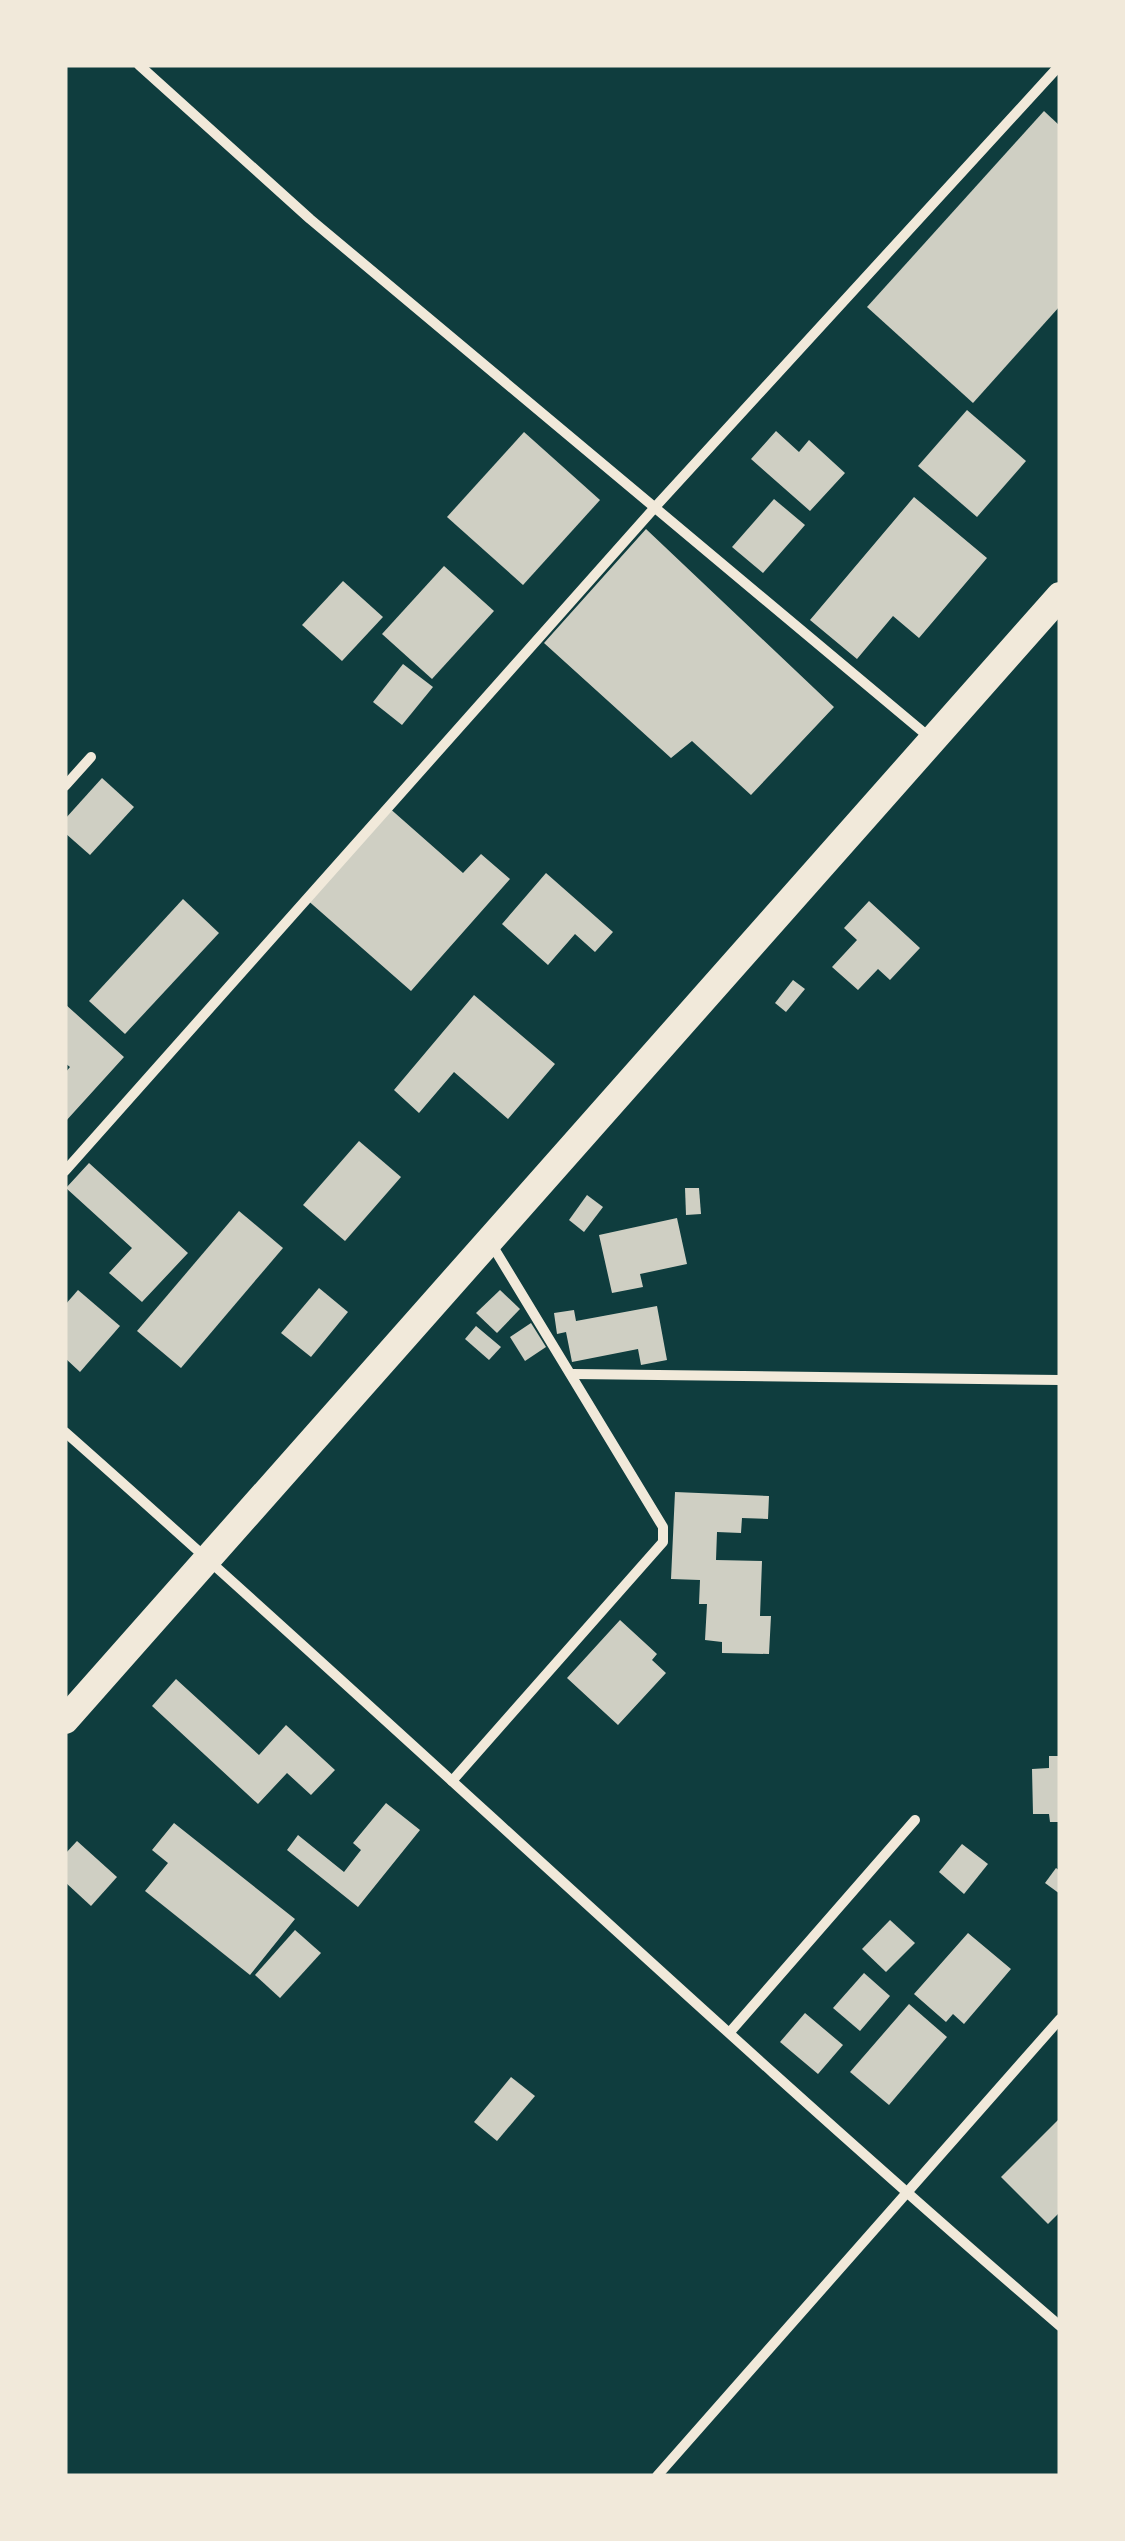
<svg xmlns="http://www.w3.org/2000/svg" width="1125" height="2541" font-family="'Crimson Pro',serif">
  <rect width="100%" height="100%" fill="#0f3d3e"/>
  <g fill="#cfcfc3">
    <path d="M 1044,111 L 1060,126 L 1060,306 L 973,403 L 867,307 Z"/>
    <path d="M 967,410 L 1026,461 L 977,517 L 918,466 Z"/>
    <path d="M 776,431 L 799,452 L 809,440 L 845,473 L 810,511 L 751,459 Z"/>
    <path d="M 524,432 L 600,500 L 523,585 L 447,517 Z"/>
    <path d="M 914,497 L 987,558 L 919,638 L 893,616 L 857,659 L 810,620 Z"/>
    <path d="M 774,499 L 805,525 L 763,573 L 732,547 Z"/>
    <path d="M 646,529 L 834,707 L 751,795 L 692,741 L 671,758 L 544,643 Z"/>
    <path d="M 444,566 L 494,611 L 432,679 L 382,634 Z"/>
    <path d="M 343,581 L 383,617 L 342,661 L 302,625 Z"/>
    <path d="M 403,664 L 433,687 L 402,725 L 373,702 Z"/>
    <path d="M 102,778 L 134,807 L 90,855 L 65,833 L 65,819 Z"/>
    <path d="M 387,806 L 463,873 L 481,854 L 510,879 L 411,991 L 305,898 Z"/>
    <path d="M 546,873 L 613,932 L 595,952 L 575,934 L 548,965 L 502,924 Z"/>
    <path d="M 183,899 L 219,933 L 125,1034 L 89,1001 Z"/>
    <path d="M 869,901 L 920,948 L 890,980 L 878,969 L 858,990 L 832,967 L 857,940 L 844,928 Z"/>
    <path d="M 793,980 L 805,989 L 786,1012 L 775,1003 Z"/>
    <path d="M 474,995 L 555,1064 L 508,1119 L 454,1072 L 419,1113 L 394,1090 Z"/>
    <path d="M 65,1004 L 124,1057 L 65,1122 L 65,1073 L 70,1067 L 65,1063 Z"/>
    <path d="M 359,1141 L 401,1177 L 345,1241 L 303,1205 Z"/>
    <path d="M 89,1163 L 188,1253 L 142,1302 L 109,1273 L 132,1248 L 66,1188 Z"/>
    <path d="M 685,1188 L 699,1188 L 701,1214 L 686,1215 Z"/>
    <path d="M 587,1195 L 603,1207 L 584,1232 L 569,1220 Z"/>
    <path d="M 239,1211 L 283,1248 L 181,1368 L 137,1331 Z"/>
    <path d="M 677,1218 L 687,1264 L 640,1274 L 643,1287 L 612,1293 L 599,1235 Z"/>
    <path d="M 319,1288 L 348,1312 L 311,1357 L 281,1333 Z"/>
    <path d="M 78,1290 L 120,1326 L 80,1372 L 65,1358 L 65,1305 Z"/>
    <path d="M 500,1290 L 520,1309 L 497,1333 L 476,1313 Z"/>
    <path d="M 657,1306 L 667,1360 L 641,1365 L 638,1349 L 572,1362 L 566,1332 L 557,1334 L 554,1313 L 574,1310 L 576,1321 Z"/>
    <path d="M 531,1323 L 546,1347 L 525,1361 L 510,1337 Z"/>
    <path d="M 476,1326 L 501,1347 L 489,1360 L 465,1339 Z"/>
    <path d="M 675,1492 L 769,1496 L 768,1519 L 742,1518 L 741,1533 L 717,1532 L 716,1560 L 762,1561 L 760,1616 L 771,1616 L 769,1654 L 722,1653 L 722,1642 L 705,1640 L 707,1604 L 699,1604 L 700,1580 L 671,1579 Z"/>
    <path d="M 620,1620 L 657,1654 L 652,1660 L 666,1673 L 618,1725 L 567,1678 Z"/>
    <path d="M 176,1679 L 259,1755 L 286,1725 L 335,1770 L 311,1795 L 287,1773 L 258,1804 L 152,1706 Z"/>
    <path d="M 1049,1756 L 1060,1756 L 1060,1822 L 1050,1822 L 1049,1814 L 1033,1814 L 1032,1769 L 1049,1768 Z"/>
    <path d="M 386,1803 L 420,1830 L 358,1907 L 287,1850 L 298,1835 L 344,1872 L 361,1850 L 353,1843 Z"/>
    <path d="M 174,1823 L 295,1919 L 250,1975 L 145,1891 L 168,1863 L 152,1850 Z"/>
    <path d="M 77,1841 L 117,1877 L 91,1906 L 65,1882 L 65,1854 Z"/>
    <path d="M 962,1844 L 988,1864 L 964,1894 L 939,1872 Z"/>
    <path d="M 1056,1868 L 1060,1871 L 1060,1894 L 1045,1883 Z"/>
    <path d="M 890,1920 L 915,1943 L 886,1972 L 862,1949 Z"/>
    <path d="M 295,1930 L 321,1953 L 280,1998 L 255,1975 Z"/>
    <path d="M 968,1933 L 1011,1969 L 964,2024 L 953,2014 L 946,2022 L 914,1994 Z"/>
    <path d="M 864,1973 L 890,1996 L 860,2031 L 833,2008 Z"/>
    <path d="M 909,2004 L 947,2037 L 889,2105 L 850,2072 Z"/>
    <path d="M 805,2013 L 843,2045 L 818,2074 L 780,2042 Z"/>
    <path d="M 511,2077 L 535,2096 L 497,2141 L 474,2122 Z"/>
    <path d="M 1060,2118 L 1060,2212 L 1048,2224 L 1001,2177 Z"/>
  </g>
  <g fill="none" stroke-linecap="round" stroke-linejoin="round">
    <g stroke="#f1e9da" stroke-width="10">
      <path d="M 139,65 L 310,219 L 929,737"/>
      <path d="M 65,786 L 91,757"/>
      <path d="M 65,1171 L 657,505 L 1060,65"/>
      <path d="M 573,1374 L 1060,1380"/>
      <path d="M 65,1432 C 399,1727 722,2035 1060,2326"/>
      <path d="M 452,1781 L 663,1542 L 663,1527 L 492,1245"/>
      <path d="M 730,2032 L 915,1820"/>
      <path d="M 657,2476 L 1060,2019"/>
    </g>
    <path stroke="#f1e9da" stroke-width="28" d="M 65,1720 L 1060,596"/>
  </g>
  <rect width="1125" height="2541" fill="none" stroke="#f1e9da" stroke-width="135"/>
</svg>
